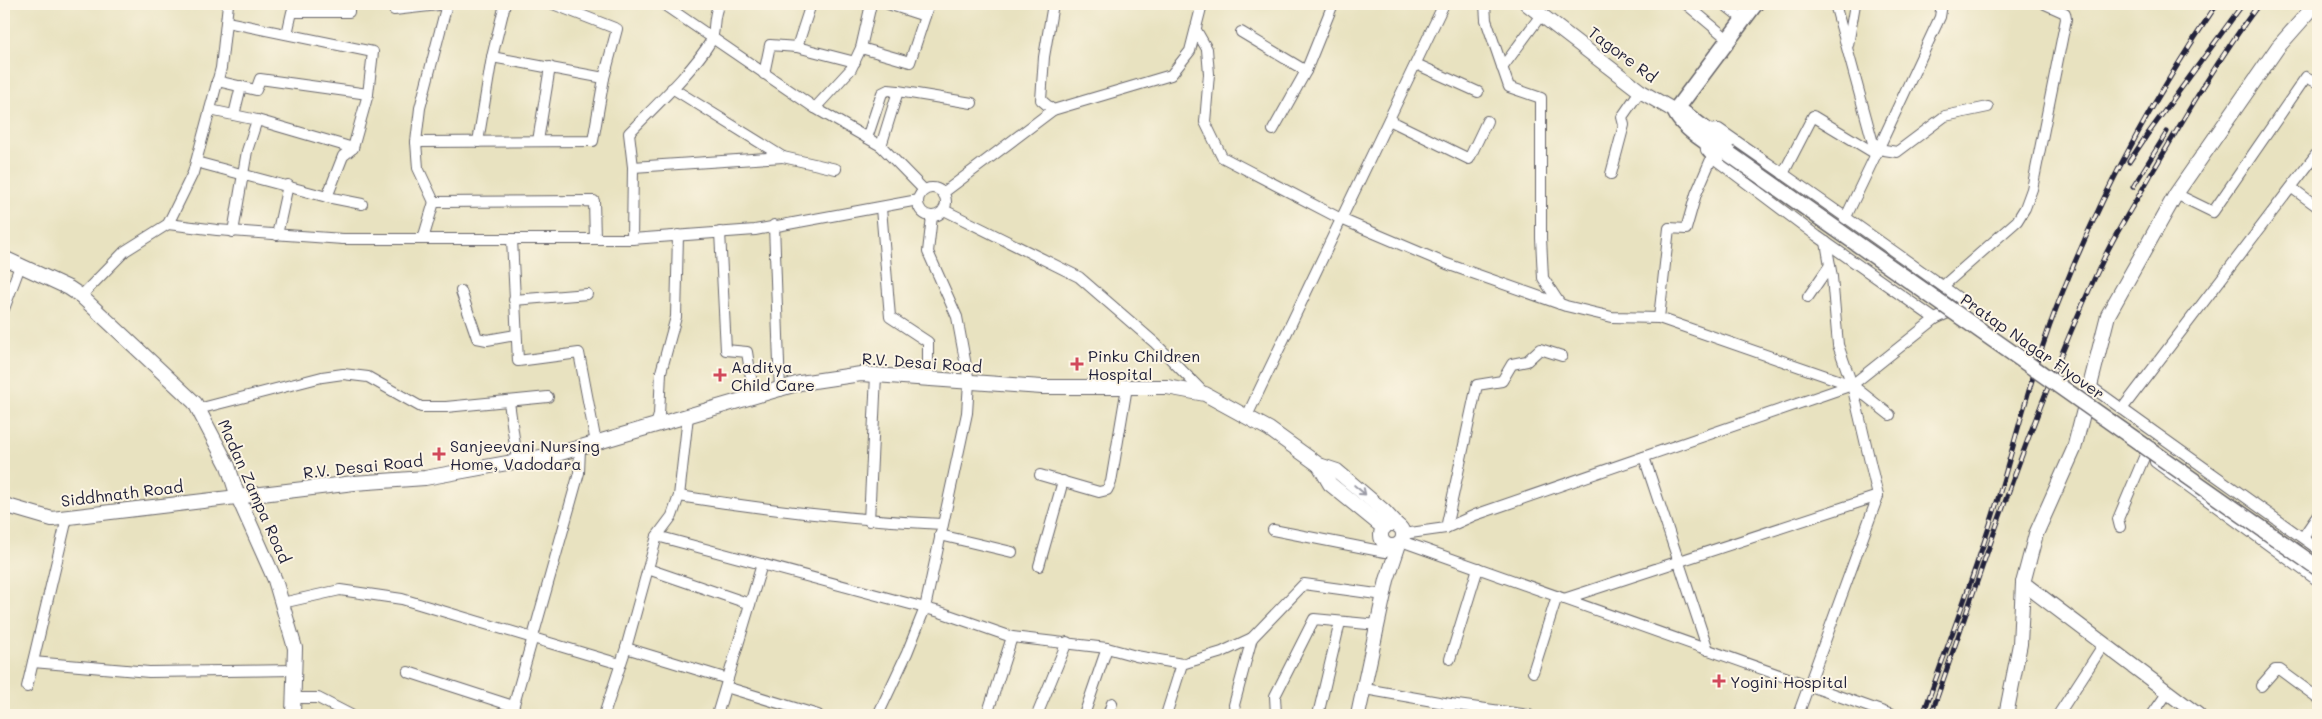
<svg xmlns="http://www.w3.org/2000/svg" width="2322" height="719" font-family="Mali,sans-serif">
  <rect width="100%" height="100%" fill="#fcf5e5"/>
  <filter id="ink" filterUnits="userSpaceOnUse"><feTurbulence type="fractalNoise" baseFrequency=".02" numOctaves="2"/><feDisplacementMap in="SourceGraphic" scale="10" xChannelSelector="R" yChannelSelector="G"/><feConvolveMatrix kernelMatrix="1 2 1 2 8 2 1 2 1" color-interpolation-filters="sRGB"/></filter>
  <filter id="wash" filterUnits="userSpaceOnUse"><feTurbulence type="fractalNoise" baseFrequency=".0096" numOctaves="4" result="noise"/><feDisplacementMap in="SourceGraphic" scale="20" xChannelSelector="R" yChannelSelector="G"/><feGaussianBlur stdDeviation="1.12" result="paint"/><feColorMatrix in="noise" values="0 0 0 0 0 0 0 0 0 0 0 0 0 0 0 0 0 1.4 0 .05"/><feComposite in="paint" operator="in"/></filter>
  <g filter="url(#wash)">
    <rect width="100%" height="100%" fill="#e8e2c0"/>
  </g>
  <g filter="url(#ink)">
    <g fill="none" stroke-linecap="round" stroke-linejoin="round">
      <g stroke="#67656a" stroke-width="12">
        <g id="street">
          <path d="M 395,4 L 394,10 L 447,4"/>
          <path d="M 447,4 L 420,108 L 416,142 L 593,141 L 604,78 L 617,29 L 553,4"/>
          <path d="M 663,4 L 815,108 L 881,146 L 924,190"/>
          <path d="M 888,4 L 925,16"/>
          <path d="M 1485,4 L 1486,20 L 1509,87 L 1541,98 L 1541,238 L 1543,278 L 1560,304"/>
          <path d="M 1686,4 L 1729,40"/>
          <path d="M 1724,4 L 1744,20"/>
          <path d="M 1835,4 L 1876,154 L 1845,219"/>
          <path d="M 227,22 L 373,52 L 368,94 L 353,148 L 343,156 L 327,197"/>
          <path d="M 1196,30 L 1207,49 L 1209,74 L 1205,122 L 1222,157 L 1341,219 L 1447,264 L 1566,306 L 1612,317 L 1659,318 L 1852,385 L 1890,415"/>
          <path d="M 1241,32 L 1306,71 L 1333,4"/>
          <path d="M 287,34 L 292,12 L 349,12 L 349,4"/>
          <path d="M 1848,45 L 1855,4"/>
          <path d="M 797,47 L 855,62"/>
          <path d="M 861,48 L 910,62 L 929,4"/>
          <path d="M 492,57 L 604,78"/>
          <path d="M 1416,64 L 1478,92"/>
          <path d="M 1502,68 L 1541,15"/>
          <path d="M 764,74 L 770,45 L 797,47 L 811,4"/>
          <path d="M 217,81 L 256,90 L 260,79 L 368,94"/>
          <path d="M 672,88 L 783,157 L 836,169"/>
          <path d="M 815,108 L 851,69 L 861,48 L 871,4"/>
          <path d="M 210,110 L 257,120 L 353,148"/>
          <path d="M 1053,110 L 1041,100 L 1044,57 L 1053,4"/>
          <path d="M 234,115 L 241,86"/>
          <path d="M 1389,120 L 1469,159 L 1487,121"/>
          <path d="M 1273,130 L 1306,71"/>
          <path d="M 867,138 L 882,93 L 888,90 L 898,91"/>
          <path d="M 1705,140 L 1706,150 L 1712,157 L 1817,236 L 1935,319"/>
          <path d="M 538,141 L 550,67"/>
          <path d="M 416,142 L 418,168 L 434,202"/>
          <path d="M 478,142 L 492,57 L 505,4"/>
          <path d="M 881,146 L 898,91 L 972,103"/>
          <path d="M 1878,149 L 1897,152 L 1945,116 L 1988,107"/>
          <path d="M 196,162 L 327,197 L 362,204"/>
          <path d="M 633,167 L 783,157"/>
          <path d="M 1611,174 L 1624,125 L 1622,117 L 1640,91"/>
          <path d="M 1783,174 L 1813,116 L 1876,154 L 1940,17 L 1942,4"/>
          <circle cx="932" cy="202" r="14"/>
          <path d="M 2292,188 L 2318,207"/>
          <path d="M 943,193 L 1053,110 L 1171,75 L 1190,51 L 1202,4"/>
          <path d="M 2176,194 L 2213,212 L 2306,77 L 2318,83"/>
          <path d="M 881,208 L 890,317 L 928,342 L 928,379"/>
          <path d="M 944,210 L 1079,277 L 1155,343 L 1205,394"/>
          <path d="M 168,224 L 217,230 L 343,239 L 632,239 L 755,230 L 918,200"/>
          <path d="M 774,225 L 780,391"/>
          <path d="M 233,232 L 247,151 L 257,120"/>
          <path d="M 720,232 L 726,350 L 747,352 L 754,397"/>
          <path d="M 277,235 L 288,185"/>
          <path d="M 423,239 L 434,202 L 594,201 L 595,239"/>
          <path d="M 512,239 L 518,361 L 579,353 L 596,443"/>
          <path d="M 632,239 L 633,167 L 629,133 C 655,106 692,72 711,41 C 716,32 712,17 719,4"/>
          <path d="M 1943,286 L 2017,221 L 2025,208 L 2032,189 L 2066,19 L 2065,13 L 2045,4"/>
          <path d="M 461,291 L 477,338 L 487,340 L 516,335"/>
          <path d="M 81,296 L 125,251 L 168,224 L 193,173 L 221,68 L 228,4"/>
          <path d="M 1808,297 L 1830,265"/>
          <path d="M 514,300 L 587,294"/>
          <path d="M 4,309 L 20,266"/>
          <path d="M 1659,318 L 1669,228 L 1686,229 L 1696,194 L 1712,157"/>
          <path d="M 2090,386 L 2318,549"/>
          <path d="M 509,402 L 517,460"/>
          <path d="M 198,409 L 322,377 L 343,374 L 368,377 L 421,407 L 446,407 L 548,397"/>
          <path d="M 2122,409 L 2318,152"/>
          <path d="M 1247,416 L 1444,4"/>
          <path d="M 656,425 L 659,415 L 661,372 L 676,317 L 678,235"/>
          <path d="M 1644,457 L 1708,650"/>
          <path d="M 2155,462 L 2318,581"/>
          <path d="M 1040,475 L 1099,492 L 1107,490 L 1111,482 L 1127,387"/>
          <path d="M 679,496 C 767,510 854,520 942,524"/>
          <path d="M 869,521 L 876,375"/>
          <path d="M 2120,527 L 2118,519 L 2145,455"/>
          <path d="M 1446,528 L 1477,385 L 1502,381 L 1512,364 L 1527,361 L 1540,349 L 1562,356"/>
          <path d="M 1273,530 L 1385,552"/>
          <path d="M 1403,534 L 1446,528 L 1475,515 L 1852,385 L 1935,319 L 1967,304 C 1885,244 1802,187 1719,129 L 1706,130"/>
          <path d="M 940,535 L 1012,552"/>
          <path d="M 657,536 L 940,612 L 1012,637 L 1107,648 L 1136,656 L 1182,664 L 1222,652 L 1252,638 L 1304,584 L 1384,595"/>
          <path d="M 2303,537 L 2318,515"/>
          <path d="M 1401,541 L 1892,715"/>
          <path d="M 1039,566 L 1063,481"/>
          <path d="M 648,569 L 750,604"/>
          <path d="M 1564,599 L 1878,496"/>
          <path d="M 282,603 L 340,590 L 402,599 L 620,664"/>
          <path d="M 626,648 L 728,679"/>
          <path d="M 1450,659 L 1478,568"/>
          <path d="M 33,662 L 149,672 L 295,670"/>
          <path d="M 408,672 L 513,706"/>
          <path d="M 1533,672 L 1557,596"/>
          <path d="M 2261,686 L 2275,670 L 2280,670 L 2318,698"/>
          <path d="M 27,687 L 67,518"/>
          <path d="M 726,687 L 818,715"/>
          <path d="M 1365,689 L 1450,704"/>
          <path d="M 294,698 L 318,698 L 351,715"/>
          <path d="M 511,715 L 579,473 L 580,448"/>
          <path d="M 604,715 L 626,648 L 657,536 L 672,516 L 679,496 L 688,416"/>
          <path d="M 717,715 L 762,564"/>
          <path d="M 878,715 L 907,653 L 925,608 L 967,413 L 969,382 L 957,317 L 928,252 L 932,216"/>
          <path d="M 987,715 L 1012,637"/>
          <path d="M 1037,715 L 1067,642"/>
          <path d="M 1084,715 L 1107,648"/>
          <path d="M 1108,715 L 1112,703"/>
          <path d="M 1166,715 L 1182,664"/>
          <path d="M 1236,715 L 1234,705 L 1252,638"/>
          <path d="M 1276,715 L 1275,696 L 1314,619 L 1378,625"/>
          <path d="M 1318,715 L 1340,622"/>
          <path d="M 1447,715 L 1450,704 L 1529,715"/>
          <path d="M 1798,715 L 1878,496 L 1852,385 L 1838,345 L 1832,277 L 1826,242"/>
          <path d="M 2058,715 L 2104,644"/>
          <path d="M 2152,715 L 2168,692"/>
        </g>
      </g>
      <g stroke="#67656a" stroke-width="16">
        <g id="secondary">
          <path d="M 1527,4 L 1640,91 L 1675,111"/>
          <path d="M 4,258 L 69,288 L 81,296 L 195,403 L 228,466 L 238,497 L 275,580 L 295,648 L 293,715"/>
          <path d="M 1319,465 L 1330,484 L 1384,528"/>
          <path d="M 4,505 L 52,519 L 354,483 L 425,478 L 557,454 L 800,383 L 861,374 L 1042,387 L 1167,387 L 1205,394 L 1269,429 L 1319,465 L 1337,471 L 1383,510 L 1397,525"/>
          <circle cx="1392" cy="535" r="11"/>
          <path d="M 2023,583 L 2198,715"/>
          <path d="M 1358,715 L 1387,580 L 1399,544"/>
          <path d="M 2006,715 L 2020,644 L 2023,583 L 2036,534 L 2074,449 L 2108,315 L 2176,194 L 2278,47 L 2316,4"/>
        </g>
      </g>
      <g stroke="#67656a" stroke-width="18">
        <g id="primary">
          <path d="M 1675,111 L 1685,114 L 1727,146 L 1728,153 C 1713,149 1680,126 1675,111 Z"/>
          <path d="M 1675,111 L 1755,4"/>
        </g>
      </g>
      <use href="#street" stroke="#fff" stroke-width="10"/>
      <use href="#secondary" stroke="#fff" stroke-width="14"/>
      <use href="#primary" stroke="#fff" stroke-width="15"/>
      <g stroke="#22223b" stroke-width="5">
        <g id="rail">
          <path d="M 2129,162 L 2147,135 L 2243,4"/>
          <path d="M 2133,187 L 2167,132"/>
          <path d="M 1923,715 C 1948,644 1975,574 1997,502 C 2018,432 2035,359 2063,291 C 2103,190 2156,94 2217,4"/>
          <path d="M 1931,715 C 1984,563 2034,406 2103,260 C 2116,232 2134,205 2149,178 C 2184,118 2218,59 2259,4"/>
        </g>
      </g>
      <use href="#rail" stroke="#fcf5e5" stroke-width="3" stroke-dasharray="9" stroke-linecap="butt"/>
      <g stroke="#67656a" stroke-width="18" stroke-linecap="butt">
        <path id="primary-bridge" d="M 1728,153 L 2318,568"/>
      </g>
      <use href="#primary-bridge" stroke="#fff" stroke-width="15"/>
    </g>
    <defs><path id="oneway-shaft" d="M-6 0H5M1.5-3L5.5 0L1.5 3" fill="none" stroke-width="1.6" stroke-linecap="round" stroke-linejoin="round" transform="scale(1.25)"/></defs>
    <use stroke="#9c9ca7" href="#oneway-shaft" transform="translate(1360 490) rotate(40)"/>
  </g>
  <g fill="#d1495b" stroke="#fcf5e5" stroke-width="2">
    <path d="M1074.5 356.5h5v5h5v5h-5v5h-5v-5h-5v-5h5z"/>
    <path d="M717.5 367.5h5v5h5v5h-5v5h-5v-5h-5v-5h5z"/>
    <path d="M436.5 446.5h5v5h5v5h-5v5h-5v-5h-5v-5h5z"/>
    <path d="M1716.5 673.5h5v5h5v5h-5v5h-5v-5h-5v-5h5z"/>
  </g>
  <g text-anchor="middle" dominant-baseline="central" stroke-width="4" stroke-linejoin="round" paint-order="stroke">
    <g font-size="16" fill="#22223b" stroke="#fcf5e5">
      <text transform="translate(1623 54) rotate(37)">Tagore Rd</text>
      <text transform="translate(2033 346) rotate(35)">Pratap Nagar Flyover</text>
      <text transform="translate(922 362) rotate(4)">R.V. Desai Road</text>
      <text transform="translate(363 466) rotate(-6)">R.V. Desai Road</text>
      <text transform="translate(255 491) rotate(66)">Madan Zampa Road</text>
      <text transform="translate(122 493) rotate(-7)">Siddhnath Road</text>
    </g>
    <g font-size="16" fill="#22223b" stroke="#fcf5e5" text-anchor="start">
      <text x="1088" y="355">Pinku Children<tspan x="1088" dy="18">Hospital</tspan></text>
      <text x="731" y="366">Aaditya<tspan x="731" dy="18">Child Care</tspan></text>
      <text x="450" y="445">Sanjeevani Nursing<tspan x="450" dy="18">Home, Vadodara</tspan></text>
      <text x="1730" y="681">Yogini Hospital</text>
    </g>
  </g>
  <rect width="2322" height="719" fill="none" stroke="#fcf5e5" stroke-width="20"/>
</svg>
